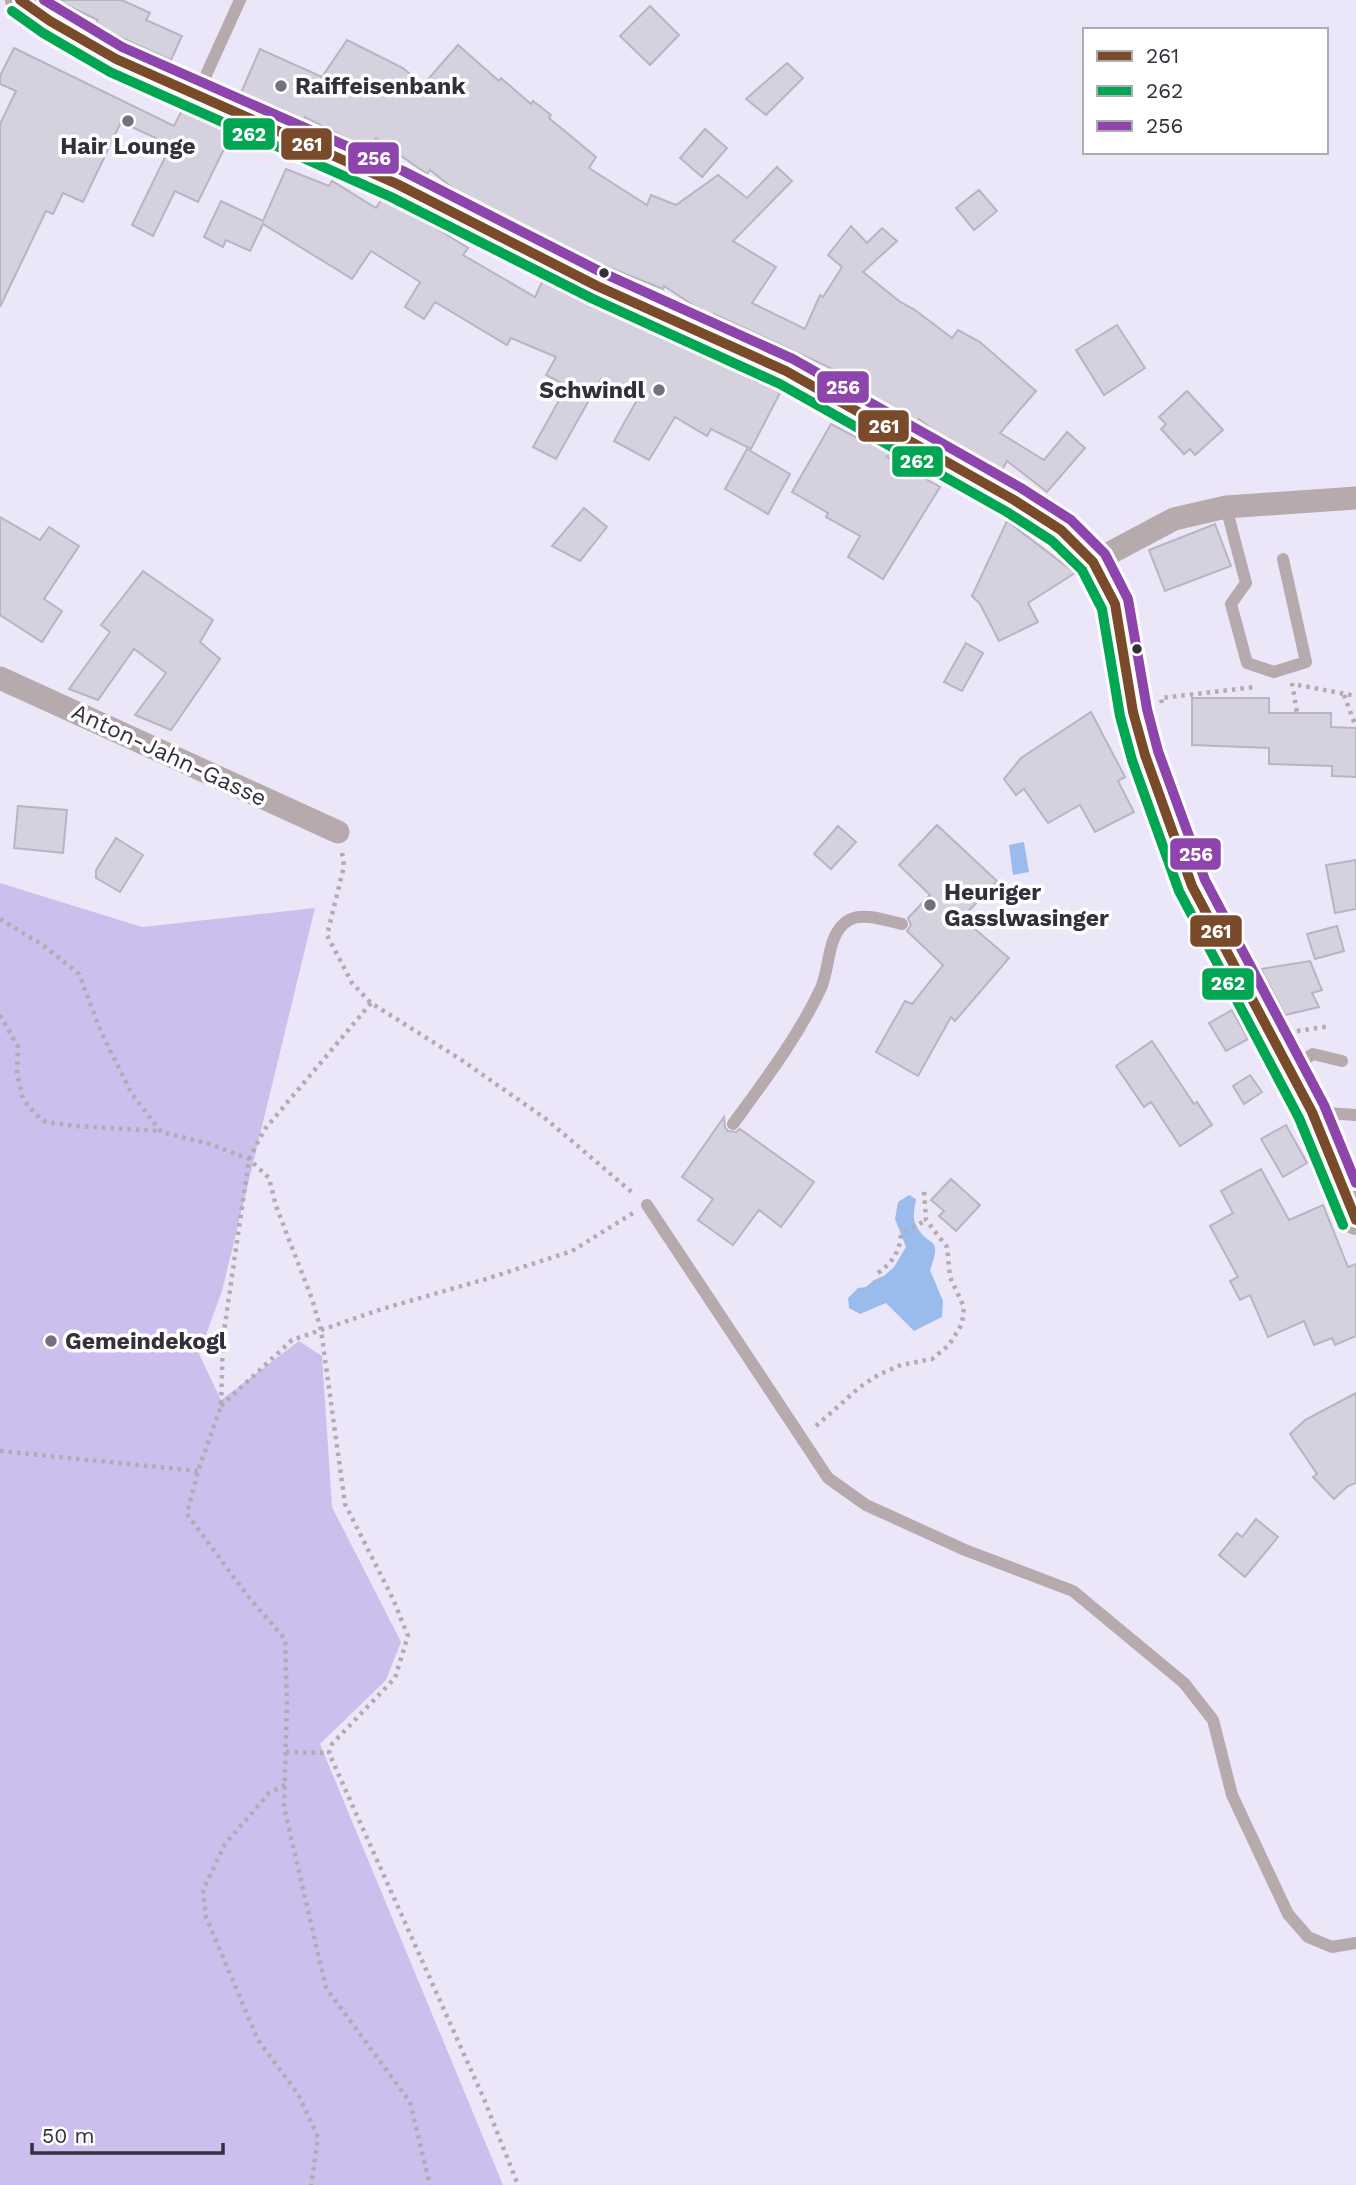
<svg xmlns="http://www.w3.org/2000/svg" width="1356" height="2185" font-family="'Work Sans',sans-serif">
  <rect width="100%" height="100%" fill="#ece7f8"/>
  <path fill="#ccbeed" d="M 0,883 L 142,927 L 315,908 L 222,1291 L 199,1354 L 221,1400 L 299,1341 L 322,1356 L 332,1507 L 401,1642 L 386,1680 L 320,1744 L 503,2185 L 0,2185 Z"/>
  <g fill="#9abcec">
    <path d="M 1024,842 L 1029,872 L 1013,875 L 1009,845 Z"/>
    <path d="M 909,1195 L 916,1199 C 915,1209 911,1217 917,1227 C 929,1249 943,1234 930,1270 L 943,1301 L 942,1317 L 914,1331 L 886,1303 L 860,1314 L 849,1308 L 848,1298 L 858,1288 L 866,1287 L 874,1280 L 884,1276 L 894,1267 L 906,1247 L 895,1219 L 898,1202 Z"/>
  </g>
  <g fill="#d5d1de" stroke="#b8b4c2" stroke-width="2">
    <path d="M 56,0 L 122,0 L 150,13 L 146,20 L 182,36 L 171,60 L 95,26 L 98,20 Z"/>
    <path d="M 650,6 L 679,35 L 650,65 L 620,36 Z"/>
    <path d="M 347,40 L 403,68 L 423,85 L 458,45 L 499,81 L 501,78 L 531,104 L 533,101 L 551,115 L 549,118 L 596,157 L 589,168 L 647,205 L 651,195 L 676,205 L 718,175 L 747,198 L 777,167 L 792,181 L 733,241 L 776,267 L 752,303 L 805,329 L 820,295 L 823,297 L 842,267 L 828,255 L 851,226 L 867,243 L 882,228 L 897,241 L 863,272 L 899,301 L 915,310 L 952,338 L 958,330 L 980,342 L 1036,391 L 1000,433 L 1044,460 L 1067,432 L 1085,448 L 1047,492 L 1007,461 L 1001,472 L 950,444 L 919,419 L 915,424 L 861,393 L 865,384 L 714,314 L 711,317 L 664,286 L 663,289 L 601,264 L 599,268 L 469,201 L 430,170 L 427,174 L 376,138 L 367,149 L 305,117 L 302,123 L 240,95 L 260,49 L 322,77 Z"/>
    <path d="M 14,48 L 174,126 L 183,108 L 229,131 L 229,139 L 198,202 L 175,191 L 153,236 L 132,225 L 171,145 L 121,122 L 83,202 L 63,193 L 53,214 L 46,211 L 0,307 L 0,124 L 16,91 L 0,84 L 0,76 Z"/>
    <path d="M 787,63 L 803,78 L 766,115 L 746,99 Z"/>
    <path d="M 705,129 L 727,148 L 702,177 L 680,158 Z"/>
    <path d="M 286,169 L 329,186 L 332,181 L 376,208 L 383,197 L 389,199 L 468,248 L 463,255 L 535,297 L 544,278 L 606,312 L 685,345 L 718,360 L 757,382 L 758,379 L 781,391 L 751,449 L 711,429 L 707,436 L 675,417 L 649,460 L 614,441 L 637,400 L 601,379 L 556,459 L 533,447 L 567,386 L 546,375 L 556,357 L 511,338 L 507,345 L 435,302 L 424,319 L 405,307 L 420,282 L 371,251 L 352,279 L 263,224 L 250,251 L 226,240 L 223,247 L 204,237 L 221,201 L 263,221 Z"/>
    <path d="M 979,190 L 997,211 L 974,230 L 956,208 Z"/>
    <path d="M 1117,325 L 1145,368 L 1104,395 L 1076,350 Z"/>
    <path d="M 1187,391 L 1223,430 L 1195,455 L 1190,449 L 1184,454 L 1161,429 L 1166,424 L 1159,417 Z"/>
    <path d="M 831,424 L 869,444 L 872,440 L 892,451 L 887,457 L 940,487 L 883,579 L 848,557 L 860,536 L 826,517 L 828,513 L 792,492 Z"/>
    <path d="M 747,449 L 790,474 L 768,514 L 725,489 Z"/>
    <path d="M 584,508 L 607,527 L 580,561 L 552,546 Z"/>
    <path d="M 0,517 L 40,540 L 49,527 L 79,546 L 44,599 L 62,611 L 42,642 L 0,615 Z"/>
    <path d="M 1007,521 L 1075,573 L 1028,603 L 1038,622 L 999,641 L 980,604 L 972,596 Z"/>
    <path d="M 1215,524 L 1231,566 L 1165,591 L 1149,550 Z"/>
    <path d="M 143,571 L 213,620 L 200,642 L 220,659 L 171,730 L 135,715 L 166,673 L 134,649 L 98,700 L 69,689 L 110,632 L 101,625 Z"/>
    <path d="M 966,643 L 983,653 L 962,691 L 944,682 Z"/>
    <path d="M 1192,698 L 1269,698 L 1269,713 L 1331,713 L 1331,727 L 1356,728 L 1356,777 L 1332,776 L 1332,766 L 1269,764 L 1269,748 L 1192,745 Z"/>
    <path d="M 1091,712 L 1125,777 L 1118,781 L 1134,812 L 1095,832 L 1080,805 L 1048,823 L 1024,789 L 1016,795 L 1004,779 L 1021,758 Z"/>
    <path d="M 18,806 L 67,810 L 63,853 L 14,848 Z"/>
    <path d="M 937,825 L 997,881 L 962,918 L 1009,958 L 955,1021 L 951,1017 L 918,1076 L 876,1052 L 905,1001 L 912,1004 L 943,965 L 907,931 L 911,925 L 908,918 L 930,895 L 899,865 Z"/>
    <path d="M 838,826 L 856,842 L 831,869 L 814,854 Z"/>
    <path d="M 116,838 L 143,855 L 120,892 L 96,878 L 96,870 Z"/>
    <path d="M 1356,860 L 1356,909 L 1335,913 L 1326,865 Z"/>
    <path d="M 1337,926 L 1344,951 L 1315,959 L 1307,934 Z"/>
    <path d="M 1310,961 L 1322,990 L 1312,993 L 1319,1007 L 1285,1015 L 1261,969 Z"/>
    <path d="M 1232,1010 L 1248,1039 L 1226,1051 L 1209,1023 Z"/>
    <path d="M 1152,1041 L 1194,1104 L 1197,1102 L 1212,1125 L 1180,1146 L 1151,1102 L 1144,1107 L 1116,1066 Z"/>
    <path d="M 1250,1075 L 1262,1092 L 1244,1104 L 1233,1086 Z"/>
    <path d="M 724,1117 L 725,1127 L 728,1131 L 736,1132 L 740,1129 L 814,1182 L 781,1227 L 759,1210 L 733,1245 L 698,1220 L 713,1199 L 682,1177 Z"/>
    <path d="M 1286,1125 L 1307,1163 L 1283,1177 L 1261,1139 Z"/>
    <path d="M 1261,1169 L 1289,1220 L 1323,1205 L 1348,1267 L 1356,1264 L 1356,1336 L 1335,1345 L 1332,1338 L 1314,1345 L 1304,1321 L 1268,1337 L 1250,1295 L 1240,1300 L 1230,1281 L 1238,1277 L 1210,1226 L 1233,1213 L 1221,1191 Z"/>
    <path d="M 951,1179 L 980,1205 L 956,1231 L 939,1216 L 944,1211 L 931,1200 Z"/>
    <path d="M 1356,1393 L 1356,1483 L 1348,1486 L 1334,1499 L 1313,1477 L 1317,1474 L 1290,1434 L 1305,1420 Z"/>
    <path d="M 1256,1519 L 1278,1537 L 1245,1577 L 1219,1555 L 1237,1533 L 1242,1537 Z"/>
  </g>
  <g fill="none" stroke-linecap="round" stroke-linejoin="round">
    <g stroke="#b3abb2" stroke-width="4.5" stroke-dasharray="3.5 5" stroke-linecap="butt">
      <path d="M 1292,683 L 1297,713"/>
      <path d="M 1298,685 L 1356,696"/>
      <path d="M 1344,695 L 1356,727"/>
      <path d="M 1162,703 L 1161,698 L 1255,687"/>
      <path d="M 342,853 L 344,866 L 327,935 L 352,983 L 371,1003 L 460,1059 L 546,1119 L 634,1194"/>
      <path d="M 0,919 L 44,946 L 79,974 L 101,1032 L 132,1094 L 161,1132 L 210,1144 L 249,1159 L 269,1178 L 276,1206 L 312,1299 L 321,1330 L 345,1504 L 393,1599 L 408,1636 L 395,1678 L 332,1744 L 329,1753 L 484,2099 L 518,2185"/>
      <path d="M 371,1003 L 265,1129 L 249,1159 L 223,1338 L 221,1406 L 198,1471 L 187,1514 L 247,1595 L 285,1639 L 287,1702 L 284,1807 L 326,1988 L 410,2102 L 430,2185"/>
      <path d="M 0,1015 L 18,1047 L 17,1074 L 23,1099 L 36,1115 L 46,1122 L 75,1126 L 160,1131"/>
      <path d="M 1297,1031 L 1330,1026"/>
      <path d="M 878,1273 C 892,1263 900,1251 901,1234 L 926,1220"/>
      <path d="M 221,1406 L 292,1340 L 382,1309 L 486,1279 L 572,1251 L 633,1213"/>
      <path d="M 816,1426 L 860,1387 L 878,1375 L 901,1365 L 932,1359 L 949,1345 L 962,1324 L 964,1307 L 950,1277 L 947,1247 L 926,1220 L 924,1190"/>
      <path d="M 0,1451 L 198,1471"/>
      <path d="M 286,1752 L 329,1753"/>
      <path d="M 285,1785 L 269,1793 L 225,1844 L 203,1890 L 206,1917 L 258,2040 L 298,2094 L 318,2137 L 311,2185"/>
    </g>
    <g stroke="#b6aaac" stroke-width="12">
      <path d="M 196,97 L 240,0"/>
      <path d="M 1226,507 L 1246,583 L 1231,604 L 1247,663 L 1274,672 L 1306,662 L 1283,559"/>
      <path d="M 1290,1069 L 1313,1054 L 1342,1061"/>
      <path d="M 1313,1112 L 1356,1115"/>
      <path d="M 733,1124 C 765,1080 798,1037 821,988 C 830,968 827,932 849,920 C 864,912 887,921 902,924"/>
      <path d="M 647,1205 L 828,1478 L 866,1505 L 965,1550 L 1073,1591 L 1184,1683 L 1213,1720 L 1232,1795 L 1288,1914 L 1308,1937 L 1332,1947 L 1356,1943"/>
    </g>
    <g stroke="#b6aaac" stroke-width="23">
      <path d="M 1093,562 L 1174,519 L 1226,507 L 1356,498"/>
      <path d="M 0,678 L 338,832"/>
    </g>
    <path stroke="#b6aaac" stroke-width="30" d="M 20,0 L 50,21 L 116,59 L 397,184 L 597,286 L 786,371 L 1014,500 L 1061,530 L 1093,562 L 1115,604 L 1133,712 L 1145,755 L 1192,886 L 1312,1112 L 1356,1220"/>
    <g stroke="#fff" stroke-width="16">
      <path id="bus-1" d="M 20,0 L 50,21 L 116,59 L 397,184 L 597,286 L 786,371 L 1014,500 L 1061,530 L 1093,562 L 1115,604 L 1133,712 L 1145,755 L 1192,886 L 1312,1112 L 1356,1220"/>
    </g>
    <g stroke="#fff" stroke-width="16">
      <path id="bus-2" d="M 12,11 L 43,33 L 110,72 L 391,197 L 591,298 L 780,384 L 1007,512 L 1052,541 L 1082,570 L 1102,609 L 1120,716 L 1132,760 L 1179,891 L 1299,1118 L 1343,1225"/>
    </g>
    <g stroke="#fff" stroke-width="16">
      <path id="bus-3" d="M 44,0 L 122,47 L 403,171 L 603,273 L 793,359 L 1021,488 L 1071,520 L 1105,554 L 1128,599 L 1147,709 L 1158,751 L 1205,880 L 1324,1105 L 1356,1183"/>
    </g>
    <use href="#bus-1" stroke="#7a4b2a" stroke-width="10"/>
    <use href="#bus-2" stroke="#00a651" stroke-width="10"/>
    <use href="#bus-3" stroke="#8e44ad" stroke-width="10"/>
  </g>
  <g fill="#74707d" stroke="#fff" stroke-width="2.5">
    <circle cx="281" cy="86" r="7"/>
    <circle cx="128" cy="121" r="7"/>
    <circle cx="659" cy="390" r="7"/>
    <circle cx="930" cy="905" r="7"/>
    <circle cx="51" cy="1341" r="7"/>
  </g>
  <g fill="#33303b" stroke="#fff" stroke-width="2.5">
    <circle cx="604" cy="273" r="6"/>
    <circle cx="1137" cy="649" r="6"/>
  </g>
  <g text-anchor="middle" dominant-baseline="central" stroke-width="7" stroke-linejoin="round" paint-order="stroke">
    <g font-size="23" font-weight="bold" fill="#33303b" stroke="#fff" text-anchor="start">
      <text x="295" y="86">Raiffeisenbank</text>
      <text x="128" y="146" text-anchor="middle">Hair Lounge</text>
      <text x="645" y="390" text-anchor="end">Schwindl</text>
      <text x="944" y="892">Heuriger<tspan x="944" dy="26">Gasslwasinger</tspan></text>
      <text x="65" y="1341">Gemeindekogl</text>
    </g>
    <g font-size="23" fill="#33303b" stroke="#fff">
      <text transform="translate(169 755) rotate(25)">Anton-Jahn-Gasse</text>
    </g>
  </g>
  <g stroke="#fff" stroke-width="2.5">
    <rect x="222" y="117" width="54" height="34" rx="7" fill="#00a651"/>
    <rect x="280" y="127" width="53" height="34" rx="7" fill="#7a4b2a"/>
    <rect x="347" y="141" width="53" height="34" rx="7" fill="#8e44ad"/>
    <rect x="816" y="370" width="54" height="34" rx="7" fill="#8e44ad"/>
    <rect x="857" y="409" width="53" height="34" rx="7" fill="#7a4b2a"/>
    <rect x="891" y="445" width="53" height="33" rx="7" fill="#00a651"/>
    <rect x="1169" y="837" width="53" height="34" rx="7" fill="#8e44ad"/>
    <rect x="1189" y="914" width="54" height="34" rx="7" fill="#7a4b2a"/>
    <rect x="1201" y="967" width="54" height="34" rx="7" fill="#00a651"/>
  </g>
  <g font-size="19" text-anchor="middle" font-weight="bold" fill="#fff">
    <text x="249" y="141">262</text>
    <text x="307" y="151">261</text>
    <text x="374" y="165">256</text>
    <text x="843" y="394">256</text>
    <text x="884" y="433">261</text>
    <text x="917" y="468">262</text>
    <text x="1196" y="861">256</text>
    <text x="1216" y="938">261</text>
    <text x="1228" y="990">262</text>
  </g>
  <rect x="1083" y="28" width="245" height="126" fill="#ffffff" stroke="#adacb1" stroke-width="2"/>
  <rect x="1097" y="51" width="35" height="10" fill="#7a4b2a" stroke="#adacb1" stroke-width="2"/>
  <text x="1146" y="63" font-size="21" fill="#33303b">261</text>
  <rect x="1097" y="86" width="35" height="10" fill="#00a651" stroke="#adacb1" stroke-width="2"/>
  <text x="1146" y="98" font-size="21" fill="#33303b">262</text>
  <rect x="1097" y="121" width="35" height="10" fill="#8e44ad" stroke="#adacb1" stroke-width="2"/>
  <text x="1146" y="133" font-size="21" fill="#33303b">256</text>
  <path d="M32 2143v10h191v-10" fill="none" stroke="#33303b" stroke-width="3.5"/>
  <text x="42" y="2143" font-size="21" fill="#33303b" stroke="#ffffff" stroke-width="5" paint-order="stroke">50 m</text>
</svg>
